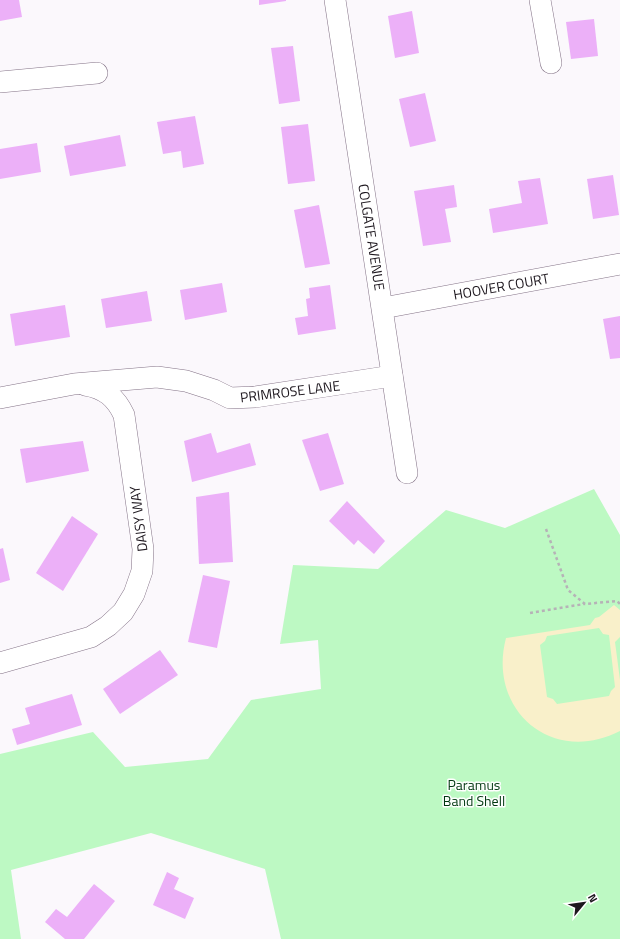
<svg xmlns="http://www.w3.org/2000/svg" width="620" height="939" font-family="'Titillium Web',sans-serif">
  <rect width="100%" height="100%" fill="#fbf8fc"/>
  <path fill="#bdf9c3" d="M 594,489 L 620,535 L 620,939 L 281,939 L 265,869 L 151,833 L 11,870 L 21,939 L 0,939 L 0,754 L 93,732 L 125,767 L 208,759 L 251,700 L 321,689 L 318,640 L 280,644 L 293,565 L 378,569 L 446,510 L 505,528 Z"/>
  <path fill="#f9f0ca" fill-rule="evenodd" d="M 614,605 L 620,610 L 620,637 L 615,642 L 620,680 L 620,731 C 552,766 487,710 506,638 L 590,625 L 595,618 L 599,617 ZM 599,628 L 603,634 L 609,635 L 615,687 L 611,691 L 609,696 L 557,704 L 553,699 L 547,697 L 540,645 L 545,641 L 547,636 Z"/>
  <g fill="#ecb0f8">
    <path d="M 0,0 L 19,0 L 22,17 L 0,21 Z"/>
    <path d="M 259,0 L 286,0 L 286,1 L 259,5 Z"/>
    <path d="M 412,11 L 419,53 L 395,58 L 388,16 Z"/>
    <path d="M 594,19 L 598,56 L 571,59 L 566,22 Z"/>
    <path d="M 293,46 L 300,101 L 279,104 L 271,48 Z"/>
    <path d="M 425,93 L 436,141 L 410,147 L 399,99 Z"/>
    <path d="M 195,116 L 204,164 L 183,168 L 181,151 L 163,154 L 157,122 Z"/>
    <path d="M 308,124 L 315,181 L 288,184 L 281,127 Z"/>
    <path d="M 120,135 L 126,166 L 70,176 L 64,146 Z"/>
    <path d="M 37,143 L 41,172 L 0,179 L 0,149 Z"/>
    <path d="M 613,175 L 619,215 L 593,219 L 587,179 Z"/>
    <path d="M 540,178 L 548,224 L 493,233 L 489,209 L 522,203 L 518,181 Z"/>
    <path d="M 454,185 L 457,207 L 445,209 L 451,242 L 423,246 L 414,191 Z"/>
    <path d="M 319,205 L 330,264 L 305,268 L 294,210 Z"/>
    <path d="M 222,283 L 227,312 L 185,320 L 180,290 Z"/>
    <path d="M 330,285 L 336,329 L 298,335 L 295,318 L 308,316 L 306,299 L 310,298 L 309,288 Z"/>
    <path d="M 147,291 L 152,321 L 106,328 L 101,299 Z"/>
    <path d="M 65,305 L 70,337 L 15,346 L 10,314 Z"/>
    <path d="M 620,316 L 620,358 L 610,359 L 603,319 Z"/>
    <path d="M 211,433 L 217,453 L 250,443 L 256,465 L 192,482 L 184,441 Z"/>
    <path d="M 328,433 L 344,484 L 320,491 L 302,440 Z"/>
    <path d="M 83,441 L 89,471 L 26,483 L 20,449 Z"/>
    <path d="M 229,492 L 233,562 L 199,564 L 196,497 Z"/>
    <path d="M 347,501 L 385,541 L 374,554 L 358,540 L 354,545 L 329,521 Z"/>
    <path d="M 72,516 L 98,534 L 63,591 L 36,573 Z"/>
    <path d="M 3,548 L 10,580 L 0,583 L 0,549 Z"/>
    <path d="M 203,575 L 230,581 L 217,648 L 188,642 Z"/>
    <path d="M 160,650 L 178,675 L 120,714 L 103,689 Z"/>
    <path d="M 72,694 L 82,725 L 17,745 L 12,729 L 30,724 L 25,708 Z"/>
    <path d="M 167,872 L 179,878 L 174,889 L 194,898 L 185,919 L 153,905 Z"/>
    <path d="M 94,884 L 115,901 L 84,939 L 65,939 L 45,922 L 56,909 L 67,917 Z"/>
  </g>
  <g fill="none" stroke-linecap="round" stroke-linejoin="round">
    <g stroke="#847387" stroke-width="22">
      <g id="minor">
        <path d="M 335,0 L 407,473"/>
        <path d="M 540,0 L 551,63"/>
        <path d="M 0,82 L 97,73"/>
        <path d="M 383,308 L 620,264"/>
        <path d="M 0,398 L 74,384 L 157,377 L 186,381 L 214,390 L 230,398 L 255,397 L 392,376"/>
        <path d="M 0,663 L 91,637 L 108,626 L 123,612 L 134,594 L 142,571 L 143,549 L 124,415 C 116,398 105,388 85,385"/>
      </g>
    </g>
    <g stroke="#b6b2b7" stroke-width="2.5" stroke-dasharray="3 3" stroke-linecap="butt">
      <path d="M 546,529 L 568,590 L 585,604 L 617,601 L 620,604"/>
      <path d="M 530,613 L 584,604"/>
    </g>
    <use href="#minor" stroke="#fff" stroke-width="21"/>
  </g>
  <g text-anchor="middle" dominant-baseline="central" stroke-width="3" stroke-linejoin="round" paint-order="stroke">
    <g font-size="14" fill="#1d171e" stroke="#fff">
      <text transform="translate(372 237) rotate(81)">COLGATE AVENUE</text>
      <text transform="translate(501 286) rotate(-10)">HOOVER COURT</text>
      <text transform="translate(290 391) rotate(-7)">PRIMROSE LANE</text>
      <text transform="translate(138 519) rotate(-97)">DAISY WAY</text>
    </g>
    <g font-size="14" fill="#003810" stroke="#fff">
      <text x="474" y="784">Paramus<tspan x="474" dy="16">Band Shell</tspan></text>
    </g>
  </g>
  <g transform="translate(584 903) rotate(61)" stroke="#ffffff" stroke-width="3" paint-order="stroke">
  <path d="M0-3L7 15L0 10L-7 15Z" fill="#1d171e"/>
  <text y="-6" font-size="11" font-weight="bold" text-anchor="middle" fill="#1d171e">N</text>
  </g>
</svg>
